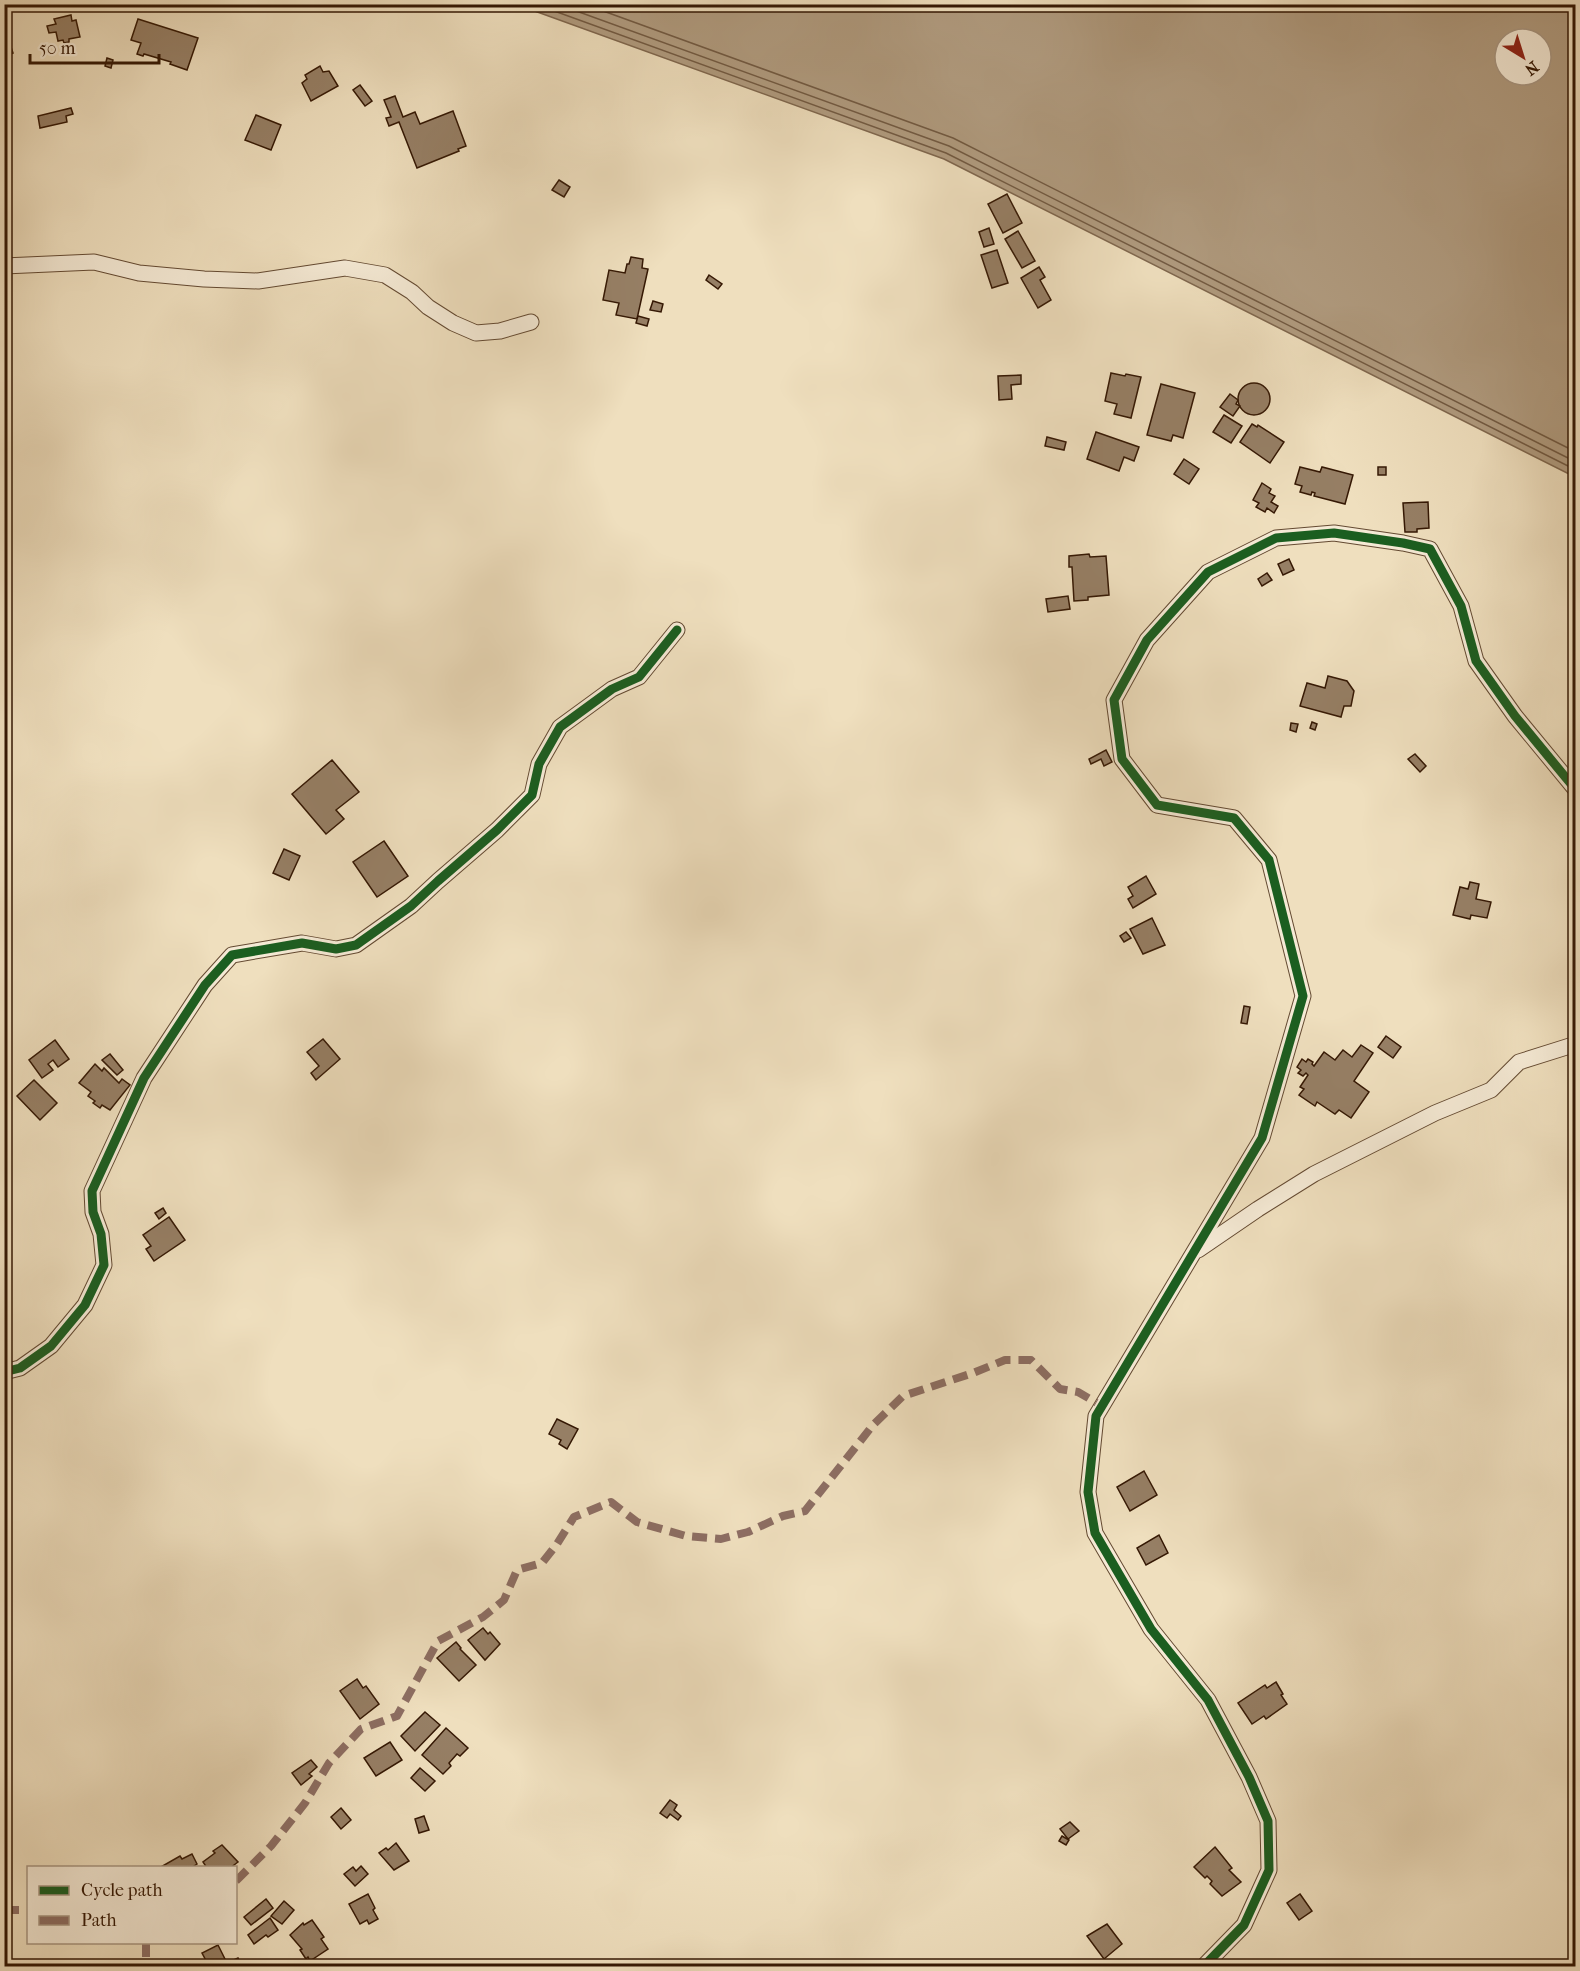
<svg xmlns="http://www.w3.org/2000/svg" width="1580" height="1971" font-family="'IM FELL French Canon',serif">
  <rect width="100%" height="100%" fill="#efdfbe"/>
  <filter id="stains"><feTurbulence type="fractalNoise" baseFrequency=".00333" numOctaves="4"/><feColorMatrix values="0 0 0 0 .2 0 0 0 0 .09 0 0 0 0 .02 0 0 0 .5 -.17"/></filter>
  <radialGradient id="worn" r=".72"><stop offset=".6" stop-color="#630" stop-opacity="0"/><stop offset="1" stop-color="#630" stop-opacity=".3"/></radialGradient>
  <path fill="#b09b7f" stroke="#7f674e" stroke-width="1.5" fill-rule="evenodd" d="M 518,5 L 1575,5 L 1575,477 L 944,159 ZM 1505,39 L 1541,39 L 1541,75 L 1505,75 Z"/>
  <g fill="none" stroke-linecap="round" stroke-linejoin="round">
    <g stroke="#725a42" stroke-width="1.5">
      <path d="M 535,4 L 946,153 L 1576,470"/>
      <path d="M 557,4 L 949,146 L 1576,462"/>
      <path d="M 584,4 L 953,138 L 1576,452"/>
    </g>
  </g>
  <g fill="#967f65" stroke="#351804" stroke-width="1.5">
    <path d="M 71,15 L 72,21 L 76,20 L 80,37 L 69,39 L 69,42 L 64,43 L 63,40 L 58,41 L 56,32 L 49,33 L 47,26 L 56,24 L 54,19 Z"/>
    <path d="M 138,19 L 198,38 L 187,70 L 170,64 L 171,62 L 144,54 L 143,56 L 137,54 L 141,43 L 131,40 Z"/>
    <path d="M 9,41 L 13,53 L 4,57 L 4,43 Z"/>
    <path d="M 107,58 L 113,60 L 111,68 L 105,66 Z"/>
    <path d="M 320,66 L 323,72 L 329,71 L 338,86 L 311,101 L 302,83 L 307,79 L 305,75 Z"/>
    <path d="M 360,85 L 372,101 L 365,106 L 353,90 Z"/>
    <path d="M 395,96 L 403,117 L 415,112 L 420,124 L 453,111 L 466,146 L 458,149 L 459,151 L 417,168 L 399,122 L 389,126 L 386,118 L 391,117 L 384,100 Z"/>
    <path d="M 71,108 L 73,114 L 66,116 L 67,122 L 40,128 L 38,116 Z"/>
    <path d="M 256,115 L 281,125 L 271,150 L 245,140 Z"/>
    <path d="M 559,180 L 570,187 L 564,197 L 552,190 Z"/>
    <path d="M 1007,194 L 1022,223 L 1003,233 L 988,204 Z"/>
    <path d="M 989,228 L 994,244 L 984,247 L 979,232 Z"/>
    <path d="M 1018,231 L 1035,261 L 1022,268 L 1005,239 Z"/>
    <path d="M 997,250 L 1008,283 L 992,288 L 981,255 Z"/>
    <path d="M 631,257 L 643,259 L 642,268 L 648,269 L 637,319 L 616,315 L 619,303 L 603,300 L 609,270 L 625,273 L 627,264 L 629,264 Z"/>
    <path d="M 1039,267 L 1045,277 L 1040,280 L 1051,300 L 1038,308 L 1021,278 Z"/>
    <path d="M 709,275 L 722,284 L 718,289 L 706,280 Z"/>
    <path d="M 653,301 L 663,304 L 661,312 L 650,310 Z"/>
    <path d="M 638,316 L 649,319 L 647,326 L 636,323 Z"/>
    <path d="M 1111,373 L 1125,376 L 1126,374 L 1141,377 L 1131,418 L 1114,414 L 1117,404 L 1105,401 Z"/>
    <path d="M 1021,375 L 1021,384 L 1011,385 L 1012,399 L 999,400 L 998,376 Z"/>
    <circle cx="1254" cy="399" r="16"/>
    <path d="M 1161,384 L 1195,393 L 1183,438 L 1173,435 L 1171,441 L 1147,435 Z"/>
    <path d="M 1230,394 L 1238,400 L 1236,404 L 1240,406 L 1233,416 L 1220,407 Z"/>
    <path d="M 1224,415 L 1242,426 L 1231,443 L 1213,432 Z"/>
    <path d="M 1252,424 L 1257,427 L 1258,425 L 1284,442 L 1270,463 L 1240,442 Z"/>
    <path d="M 1096,432 L 1139,447 L 1134,461 L 1124,457 L 1119,471 L 1087,459 Z"/>
    <path d="M 1047,437 L 1066,442 L 1064,450 L 1045,446 Z"/>
    <path d="M 1184,459 L 1199,469 L 1189,484 L 1174,474 Z"/>
    <path d="M 1300,467 L 1320,472 L 1322,467 L 1353,475 L 1345,504 L 1314,496 L 1315,493 L 1312,492 L 1311,495 L 1300,492 L 1302,486 L 1295,484 Z"/>
    <rect x="1378" y="467" width="8" height="8"/>
    <path d="M 1262,483 L 1271,489 L 1269,493 L 1275,496 L 1271,502 L 1278,506 L 1274,513 L 1267,508 L 1265,512 L 1256,507 L 1259,503 L 1253,500 Z"/>
    <path d="M 1428,502 L 1429,528 L 1417,529 L 1417,532 L 1405,532 L 1403,503 Z"/>
    <path d="M 1089,554 L 1090,557 L 1106,556 L 1109,595 L 1088,597 L 1088,600 L 1074,601 L 1072,567 L 1069,567 L 1069,556 Z"/>
    <path d="M 1289,559 L 1294,570 L 1283,575 L 1278,564 Z"/>
    <path d="M 1267,573 L 1272,580 L 1262,586 L 1258,579 Z"/>
    <path d="M 1068,596 L 1070,609 L 1048,612 L 1046,599 Z"/>
    <path d="M 1328,676 L 1347,681 L 1354,691 L 1351,706 L 1344,706 L 1341,717 L 1300,706 L 1307,683 L 1325,688 Z"/>
    <path d="M 1312,722 L 1317,724 L 1315,730 L 1310,728 Z"/>
    <path d="M 1291,723 L 1298,724 L 1296,732 L 1290,730 Z"/>
    <path d="M 1106,750 L 1112,762 L 1104,766 L 1101,759 L 1091,764 L 1089,759 Z"/>
    <path d="M 1415,754 L 1426,766 L 1420,772 L 1408,759 Z"/>
    <path d="M 332,760 L 359,792 L 336,810 L 344,819 L 326,834 L 292,794 Z"/>
    <path d="M 384,841 L 408,876 L 377,897 L 353,862 Z"/>
    <path d="M 284,849 L 300,856 L 289,880 L 273,873 Z"/>
    <path d="M 1146,876 L 1156,894 L 1133,908 L 1128,899 L 1133,896 L 1128,887 Z"/>
    <path d="M 1470,882 L 1479,884 L 1476,899 L 1491,902 L 1487,918 L 1471,915 L 1470,919 L 1453,915 L 1460,887 L 1468,889 Z"/>
    <path d="M 1152,918 L 1165,945 L 1143,954 L 1130,929 Z"/>
    <path d="M 1126,932 L 1131,938 L 1124,942 L 1120,936 Z"/>
    <path d="M 1244,1006 L 1250,1007 L 1247,1024 L 1241,1023 Z"/>
    <path d="M 1386,1036 L 1401,1047 L 1393,1058 L 1378,1047 Z"/>
    <path d="M 323,1039 L 340,1059 L 316,1080 L 311,1073 L 319,1066 L 307,1052 Z"/>
    <path d="M 55,1040 L 69,1059 L 58,1067 L 53,1060 L 48,1064 L 53,1070 L 42,1078 L 29,1060 Z"/>
    <path d="M 1361,1045 L 1373,1053 L 1354,1081 L 1369,1092 L 1351,1118 L 1339,1110 L 1335,1114 L 1317,1102 L 1315,1106 L 1299,1095 L 1304,1089 L 1300,1087 L 1308,1075 L 1306,1073 L 1303,1076 L 1298,1073 L 1301,1070 L 1297,1067 L 1302,1059 L 1306,1062 L 1308,1059 L 1313,1062 L 1312,1064 L 1314,1066 L 1324,1052 L 1335,1060 L 1343,1050 L 1352,1057 Z"/>
    <path d="M 110,1054 L 123,1070 L 117,1075 L 102,1060 Z"/>
    <path d="M 95,1064 L 102,1071 L 104,1068 L 119,1083 L 122,1079 L 130,1085 L 110,1110 L 102,1105 L 100,1108 L 93,1103 L 95,1101 L 88,1096 L 91,1092 L 79,1083 Z"/>
    <path d="M 34,1080 L 57,1103 L 40,1120 L 17,1096 Z"/>
    <path d="M 163,1208 L 166,1213 L 159,1219 L 155,1213 Z"/>
    <path d="M 169,1217 L 185,1240 L 154,1261 L 146,1249 L 151,1246 L 143,1235 Z"/>
    <path d="M 557,1419 L 578,1429 L 567,1449 L 559,1444 L 561,1440 L 549,1434 Z"/>
    <path d="M 1144,1471 L 1157,1495 L 1130,1511 L 1117,1487 Z"/>
    <path d="M 1159,1535 L 1168,1553 L 1146,1565 L 1137,1548 Z"/>
    <path d="M 483,1628 L 488,1634 L 490,1632 L 500,1644 L 485,1660 L 468,1640 Z"/>
    <path d="M 456,1642 L 461,1648 L 460,1649 L 476,1665 L 459,1681 L 437,1658 Z"/>
    <path d="M 357,1679 L 363,1688 L 366,1686 L 379,1704 L 360,1719 L 340,1691 Z"/>
    <path d="M 1276,1682 L 1283,1694 L 1281,1695 L 1287,1704 L 1266,1719 L 1264,1716 L 1252,1724 L 1238,1703 L 1265,1685 L 1267,1688 Z"/>
    <path d="M 425,1712 L 440,1725 L 415,1751 L 401,1736 Z"/>
    <path d="M 446,1728 L 468,1748 L 460,1756 L 457,1754 L 449,1763 L 451,1766 L 443,1774 L 422,1755 Z"/>
    <path d="M 390,1742 L 402,1760 L 376,1776 L 364,1758 Z"/>
    <path d="M 311,1760 L 317,1767 L 309,1774 L 312,1776 L 301,1785 L 292,1773 Z"/>
    <path d="M 420,1768 L 435,1781 L 425,1791 L 411,1778 Z"/>
    <path d="M 670,1800 L 677,1805 L 674,1810 L 681,1816 L 678,1820 L 670,1814 L 667,1818 L 660,1813 Z"/>
    <path d="M 341,1808 L 351,1820 L 341,1829 L 331,1817 Z"/>
    <path d="M 424,1816 L 429,1830 L 419,1833 L 415,1819 Z"/>
    <path d="M 1070,1822 L 1079,1831 L 1068,1839 L 1060,1829 Z"/>
    <path d="M 1062,1836 L 1069,1840 L 1066,1845 L 1059,1841 Z"/>
    <path d="M 396,1843 L 409,1861 L 394,1870 L 379,1853 L 386,1848 L 388,1850 Z"/>
    <path d="M 222,1845 L 238,1862 L 230,1868 L 207,1868 L 203,1862 L 215,1853 L 213,1851 Z"/>
    <path d="M 1215,1847 L 1232,1868 L 1229,1870 L 1241,1882 L 1222,1896 L 1210,1884 L 1212,1881 L 1207,1876 L 1205,1878 L 1194,1867 Z"/>
    <path d="M 192,1854 L 197,1864 L 191,1868 L 159,1868 L 180,1856 L 182,1859 Z"/>
    <path d="M 361,1866 L 368,1874 L 355,1886 L 344,1874 L 353,1867 L 356,1871 Z"/>
    <path d="M 368,1894 L 375,1908 L 373,1910 L 378,1919 L 369,1924 L 367,1920 L 360,1924 L 349,1904 Z"/>
    <path d="M 1300,1894 L 1312,1911 L 1299,1920 L 1287,1903 Z"/>
    <path d="M 266,1899 L 273,1908 L 251,1925 L 244,1917 Z"/>
    <path d="M 284,1901 L 294,1910 L 282,1924 L 271,1916 Z"/>
    <path d="M 270,1918 L 278,1930 L 268,1937 L 266,1935 L 254,1944 L 248,1935 Z"/>
    <path d="M 312,1920 L 324,1937 L 321,1939 L 328,1949 L 310,1961 L 308,1957 L 306,1959 L 300,1950 L 302,1949 L 290,1935 L 303,1923 L 304,1925 Z"/>
    <path d="M 1107,1924 L 1122,1944 L 1104,1959 L 1087,1936 Z"/>
    <path d="M 218,1945 L 227,1963 L 238,1958 L 242,1966 L 209,1966 L 202,1953 Z"/>
    <path d="M 190,1960 L 194,1966 L 177,1966 Z"/>
  </g>
  <g fill="none" stroke-linecap="round" stroke-linejoin="round">
    <g stroke="#644a32" stroke-width="17">
      <g id="street">
        <path d="M 4,266 L 94,262 L 139,273 L 204,279 L 258,281 L 345,268 L 385,275 L 412,292 L 428,307 L 453,323 L 476,333 L 500,331 L 531,322"/>
        <path d="M 1198,1250 L 1258,1209 L 1314,1174 L 1435,1113 L 1491,1090 L 1519,1062 L 1576,1044"/>
        <path d="M 4,1372 L 20,1368 L 51,1346 L 85,1305 L 104,1265 L 101,1234 L 93,1212 L 92,1191 L 144,1078 L 205,985 L 232,955 L 302,943 L 336,949 L 356,945 L 411,906 L 438,881 L 497,830 L 532,795 L 539,764 L 560,727 L 612,689 L 639,677 L 677,630"/>
        <path d="M 1204,1966 L 1244,1925 L 1269,1870 L 1268,1821 L 1249,1777 L 1208,1700 L 1151,1629 L 1095,1533 L 1088,1492 L 1096,1416 L 1262,1138 L 1303,996 L 1269,860 L 1234,818 L 1157,805 L 1122,759 L 1114,700 L 1147,640 L 1208,572 L 1276,538 L 1334,533 L 1403,543 L 1430,549 L 1461,606 L 1476,661 L 1515,716 L 1576,790"/>
      </g>
    </g>
    <use href="#street" stroke="#f5ead5" stroke-width="15"/>
    <g stroke="#8d6e63" stroke-width="8" stroke-dasharray="15 8" stroke-linecap="butt">
      <path d="M 236,1881 L 271,1846 L 305,1803 L 329,1763 L 361,1729 L 397,1716 L 438,1641 L 483,1617 L 504,1600 L 517,1570 L 542,1563 L 557,1544 L 574,1517 L 611,1502 L 637,1522 L 686,1536 L 721,1539 L 748,1532 L 783,1516 L 805,1511 L 873,1425 L 903,1396 L 973,1373 L 1005,1360 L 1031,1360 L 1060,1389 L 1078,1392 L 1102,1406"/>
      <path d="M 4,1910 L 28,1910"/>
      <path d="M 146,1942 L 146,1966"/>
    </g>
    <g stroke="#f5ead5" stroke-width="13">
      <g id="cycleway">
        <path d="M 4,1372 L 20,1368 L 51,1346 L 85,1305 L 104,1265 L 101,1234 L 93,1212 L 92,1191 L 144,1078 L 205,985 L 232,955 L 302,943 L 336,949 L 356,945 L 411,906 L 438,881 L 497,830 L 532,795 L 539,764 L 560,727 L 612,689 L 639,677 L 677,630"/>
        <path d="M 1204,1966 L 1244,1925 L 1269,1870 L 1268,1821 L 1249,1777 L 1208,1700 L 1151,1629 L 1095,1533 L 1088,1492 L 1096,1416 L 1262,1138 L 1303,996 L 1269,860 L 1234,818 L 1157,805 L 1122,759 L 1114,700 L 1147,640 L 1208,572 L 1276,538 L 1334,533 L 1403,543 L 1430,549 L 1461,606 L 1476,661 L 1515,716 L 1576,790"/>
      </g>
    </g>
    <use href="#cycleway" stroke="#1b5e20" stroke-width="9"/>
  </g>
  <rect width="1580" height="1971" fill="none" stroke="#efdfbe" stroke-width="24"/>
  <rect x="6" y="6" width="1568" height="1959" fill="none" stroke="#351804" stroke-width="3"/>
  <rect x="12" y="12" width="1556" height="1947" fill="none" stroke="#351804" stroke-width="1.5"/>
  <rect x="27" y="1866" width="210" height="78" fill="#f5ead5" stroke="#a89681" stroke-width="1.5"/>
  <rect x="39" y="1886" width="30" height="9" fill="#1b5e20" stroke="#a89681" stroke-width="1.5"/>
  <text x="81" y="1896" font-size="18" fill="#351804">Cycle path</text>
  <rect x="39" y="1916" width="30" height="9" fill="#8d6e63" stroke="#a89681" stroke-width="1.5"/>
  <text x="81" y="1926" font-size="18" fill="#351804">Path</text>
  <g transform="translate(1523 57) rotate(142)"><circle r="28" fill="#f5ead5" stroke="#a89681" stroke-width="1.5"/>
  <path d="M0-4.5L10 22L0 15L-10 22Z" fill="#8f2418"/>
  <text y="-9" font-size="16" font-weight="bold" text-anchor="middle" fill="#351804">N</text>
  </g>
  <path d="M30 54v9h129v-9" fill="none" stroke="#351804" stroke-width="3"/>
  <text x="39" y="54" font-size="18" fill="#351804" stroke="#f5ead5" stroke-width="4.5" paint-order="stroke">50 m</text>
  <rect width="100%" height="100%" filter="url(#stains)"/>
  <rect width="100%" height="100%" fill="url(#worn)"/>
</svg>
